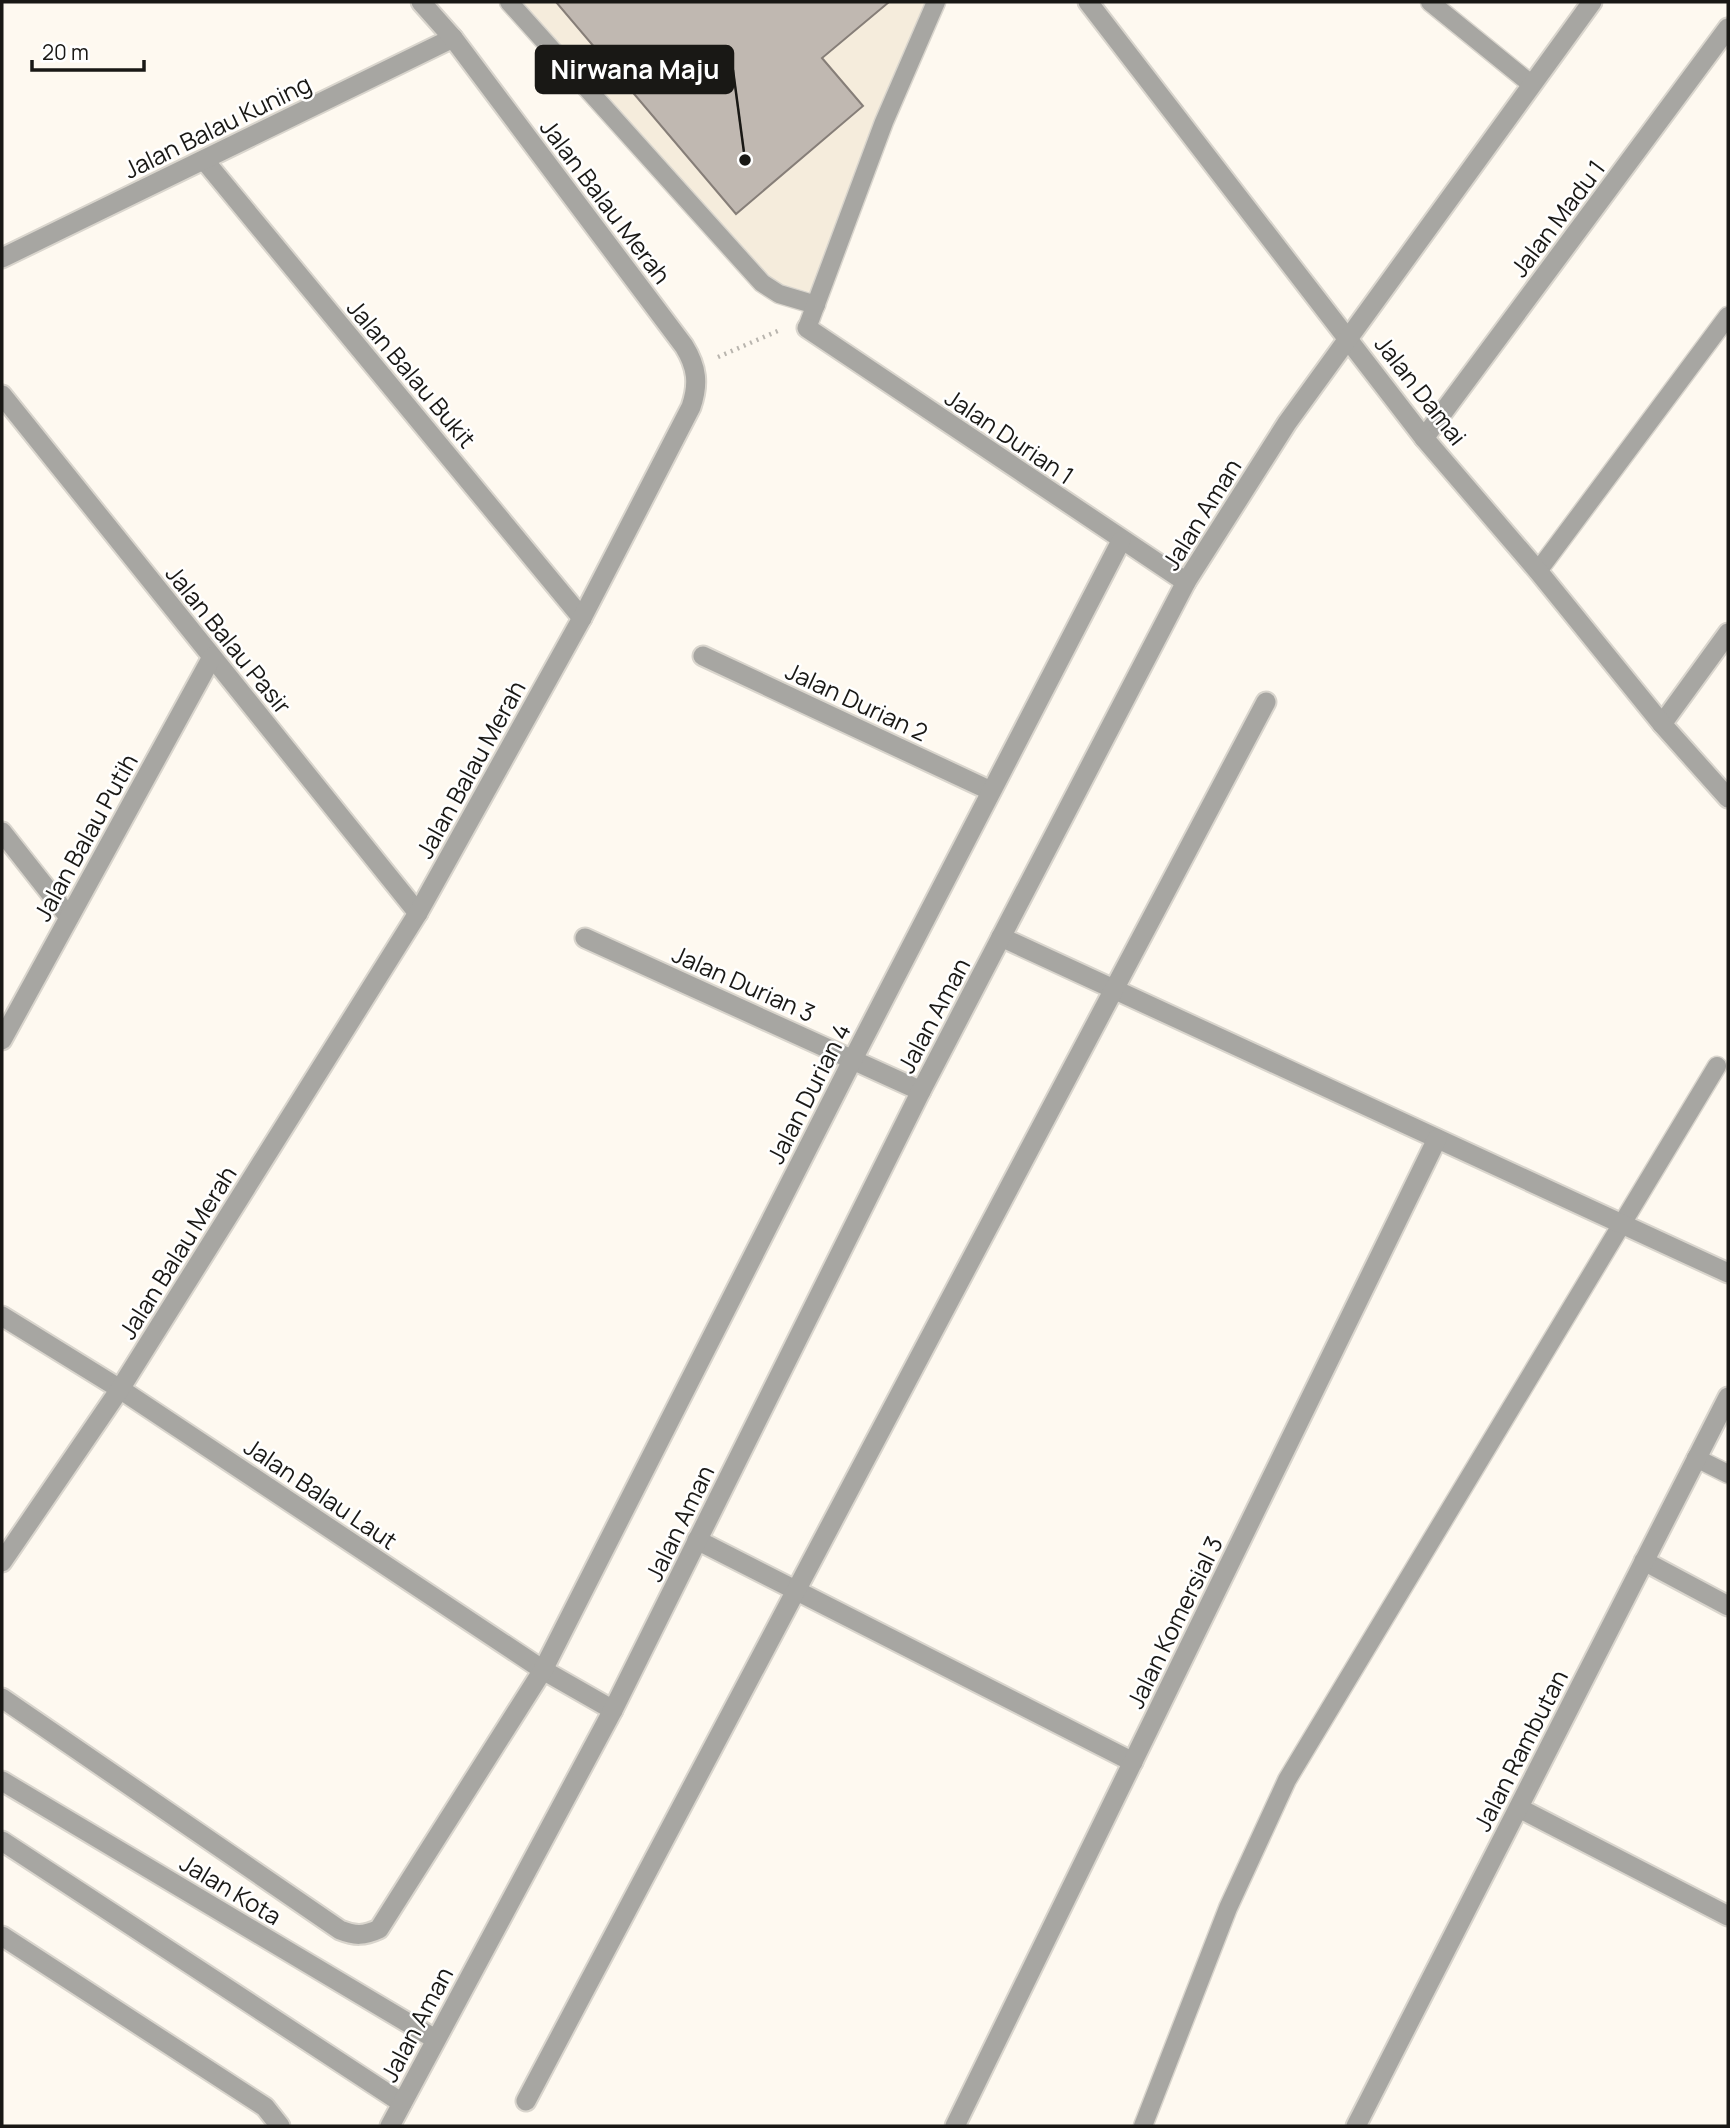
<svg xmlns="http://www.w3.org/2000/svg" width="1730" height="2128" font-family="Manrope,sans-serif">
  <rect width="100%" height="100%" fill="#fef9f0"/>
  <path fill="#f5ecdc" d="M 519,2 L 945,2 L 913,68 L 825,296 L 783,285 L 763,273 Z"/>
  <path fill="#c0b8b1" stroke="#867e78" stroke-width="2" d="M 556,2 L 889,2 L 822,58 L 863,106 L 736,214 Z"/>
  <g fill="none" stroke-linecap="round" stroke-linejoin="round">
    <g stroke="#d9d5cd" stroke-width="21">
      <g id="service">
        <path d="M 509,2 L 762,283 L 779,294 L 816,305"/>
        <path d="M 1430,2 L 1531,84"/>
        <path d="M 807,328 L 884,122 L 936,2"/>
        <path d="M 1538,571 L 1728,316"/>
        <path d="M 1696,1458 L 1728,1474"/>
        <path d="M 1143,2126 L 1228,1908 L 1287,1780 L 1717,1066"/>
      </g>
    </g>
    <g stroke="#d9d5cd" stroke-width="23">
      <g id="minor">
        <path d="M 204,160 L 582,618"/>
        <path d="M 2,258 L 453,38"/>
        <path d="M 807,328 L 1186,582"/>
        <path d="M 2,395 L 418,913"/>
        <path d="M 1424,438 L 1728,28"/>
        <path d="M 703,656 L 991,791"/>
        <path d="M 1662,724 L 1728,633"/>
        <path d="M 2,832 L 69,917"/>
        <path d="M 1001,937 L 1728,1273"/>
        <path d="M 585,938 L 921,1091"/>
        <path d="M 2,1040 L 212,657"/>
        <path d="M 2,1316 L 120,1389 L 543,1670 L 613,1710"/>
        <path d="M 697,1540 L 1133,1762"/>
        <path d="M 1644,1561 L 1728,1606"/>
        <path d="M 2,1562 L 120,1389 L 418,913 L 582,618 L 691,407 C 699,384 697,367 684,346 L 453,38 L 421,2"/>
        <path d="M 2,1698 L 340,1930 C 355,1936 364,1936 379,1929 L 543,1670 L 853,1059 L 1121,541"/>
        <path d="M 1519,1808 L 1728,1916"/>
        <path d="M 2,1936 L 265,2107 L 280,2126"/>
        <path d="M 526,2101 L 1266,702"/>
        <path d="M 955,2126 L 1437,1139"/>
        <path d="M 1356,2126 L 1728,1397"/>
      </g>
    </g>
    <g stroke="#d9d5cd" stroke-width="23">
      <g id="tertiary">
        <path d="M 1088,2 L 1424,438 L 1538,571 L 1662,724 L 1728,798"/>
        <path d="M 2,1781 L 435,2039"/>
        <path d="M 2,1841 L 402,2103"/>
        <path d="M 390,2126 L 613,1710 L 921,1091 L 1186,582 L 1287,423 L 1592,2"/>
      </g>
    </g>
    <path stroke="#b9b5ae" stroke-width="4.5" stroke-dasharray="2 5" stroke-linecap="butt" d="M 718,357 L 780,330"/>
    <use href="#service" stroke="#a7a6a2" stroke-width="18"/>
    <use href="#minor" stroke="#a7a6a2" stroke-width="19"/>
    <use href="#tertiary" stroke="#a7a6a2" stroke-width="19"/>
  </g>
  <g text-anchor="middle" dominant-baseline="central" stroke-width="5" stroke-linejoin="round" paint-order="stroke">
    <g font-size="24" fill="#191815" stroke="#fff">
      <text transform="translate(217 126) rotate(-26)">Jalan Balau Kuning</text>
      <text transform="translate(606 201) rotate(53)">Jalan Balau Merah</text>
      <text transform="translate(1557 218) rotate(-53)">Jalan Madu 1</text>
      <text transform="translate(412 373) rotate(50)">Jalan Balau Bukit</text>
      <text transform="translate(1421 390) rotate(52)">Jalan Damai</text>
      <text transform="translate(1010 436) rotate(34)">Jalan Durian 1</text>
      <text transform="translate(1201 514) rotate(-58)">Jalan Aman</text>
      <text transform="translate(229 639) rotate(51)">Jalan Balau Pasir</text>
      <text transform="translate(857 701) rotate(25)">Jalan Durian 2</text>
      <text transform="translate(470 769) rotate(-61)">Jalan Balau Merah</text>
      <text transform="translate(85 837) rotate(-61)">Jalan Balau Putih</text>
      <text transform="translate(744 983) rotate(24)">Jalan Durian 3</text>
      <text transform="translate(933 1015) rotate(-62)">Jalan Aman</text>
      <text transform="translate(808 1093) rotate(-63)">Jalan Durian 4</text>
      <text transform="translate(177 1252) rotate(-58)">Jalan Balau Merah</text>
      <text transform="translate(321 1493) rotate(34)">Jalan Balau Laut</text>
      <text transform="translate(679 1523) rotate(-64)">Jalan Aman</text>
      <text transform="translate(1174 1622) rotate(-64)">Jalan Komersial 3</text>
      <text transform="translate(1520 1750) rotate(-63)">Jalan Rambutan</text>
      <text transform="translate(231 1889) rotate(31)">Jalan Kota</text>
      <text transform="translate(416 2024) rotate(-62)">Jalan Aman</text>
    </g>
  </g>
  <path fill="none" stroke="#191815" stroke-width="2.5" d="M745 160L733 70"/>
  <circle fill="#191815" stroke="#fff" stroke-width="2.5" cx="745" cy="160" r="7"/>
  <rect fill="#191815" stroke="#191815" stroke-width="2.5" x="536" y="46" width="197" height="47" rx="7"/>
  <g font-size="26" text-anchor="middle" font-weight="bold" fill="#fff">
    <text x="635" y="79">Nirwana Maju</text>
  </g>
  <rect width="1730" height="2128" fill="none" stroke="#191815" stroke-width="7"/>
  <path d="M32 60v10h112v-10" fill="none" stroke="#191815" stroke-width="3.5"/>
  <text x="42" y="60" font-size="21" fill="#191815" stroke="#ffffff" stroke-width="5" paint-order="stroke">20 m</text>
</svg>
